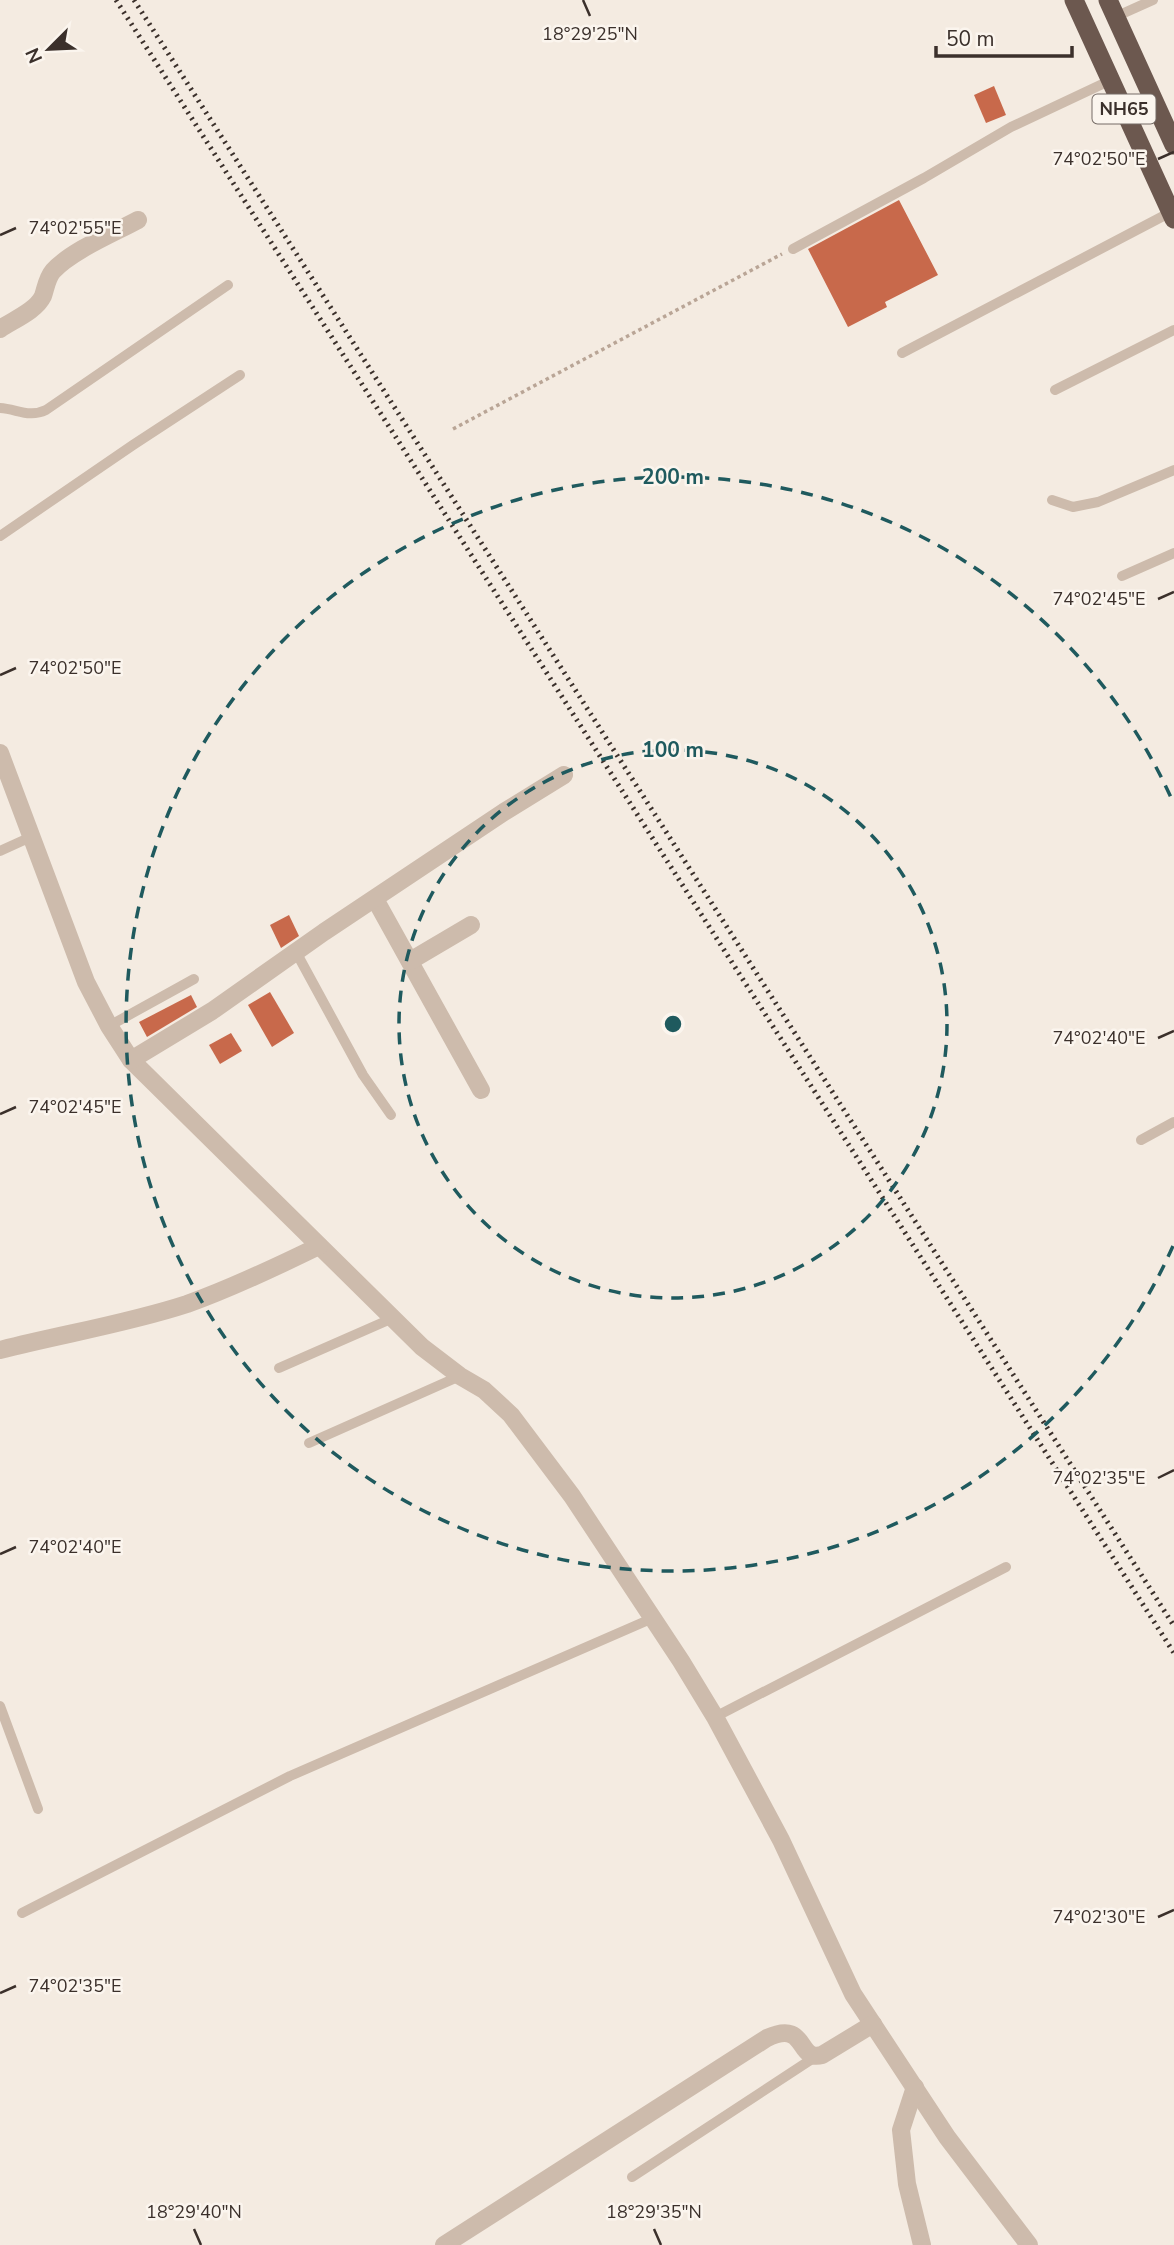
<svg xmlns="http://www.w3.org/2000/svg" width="1174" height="2245" font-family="'Nunito Sans',sans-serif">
  <rect width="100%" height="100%" fill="#f4ebe1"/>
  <g fill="#c8694b">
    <path d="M 994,86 L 1006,115 L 986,123 L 974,95 Z"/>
    <path d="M 899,200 L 938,275 L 885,302 L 887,307 L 848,327 L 808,249 Z"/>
    <path d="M 289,915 L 299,936 L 281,948 L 270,925 Z"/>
    <path d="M 270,992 L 294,1033 L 272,1047 L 248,1005 Z"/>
    <path d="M 191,995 L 197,1007 L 147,1037 L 139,1022 Z"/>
    <path d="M 231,1033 L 242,1051 L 220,1064 L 209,1045 Z"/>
  </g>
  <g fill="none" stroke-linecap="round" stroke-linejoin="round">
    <path stroke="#b9a596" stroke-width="3.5" stroke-dasharray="3.5 3.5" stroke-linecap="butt" d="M 453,429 L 782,254"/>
    <g stroke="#cdbbac" stroke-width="10">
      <path d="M 1115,17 L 1153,0"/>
      <path d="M 793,249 L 924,178 L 1011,127 L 1111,80"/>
      <path d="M 902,353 L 1171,212"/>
      <path d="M 1055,390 L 1174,330"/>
      <path d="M 0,408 C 17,409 29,418 46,410 L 228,285"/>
      <path d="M 1052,500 L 1073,507 L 1098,502 L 1174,470"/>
      <path d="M 0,536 L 133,445 L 240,375"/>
      <path d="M 1122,576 L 1174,553"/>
      <path d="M 0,851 L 33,836"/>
      <path d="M 296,952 L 363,1075 L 391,1115"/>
      <path d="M 109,1026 L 194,979"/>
      <path d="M 1141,1140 L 1174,1122"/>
      <path d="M 279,1368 L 393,1318"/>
      <path d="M 309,1443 L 460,1376"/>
      <path d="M 0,1706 L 38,1809"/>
      <path d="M 715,1717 L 1006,1567"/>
      <path d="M 22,1913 L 290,1776 L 653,1618"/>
      <path d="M 632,2177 L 815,2057"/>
    </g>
    <g stroke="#cdbbac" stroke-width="18">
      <path d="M 0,329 C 13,320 36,311 43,296 C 46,287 47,278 53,271 C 71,251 114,233 138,220"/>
      <path d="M 0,753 L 86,982 L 109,1026 L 131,1060 L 422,1347 L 460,1376 L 484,1390 L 511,1415 L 572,1496 L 681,1661 L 715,1717 L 781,1840 L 853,1994 L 947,2137 L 1029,2245"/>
      <path d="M 375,899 L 481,1090"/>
      <path d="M 410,961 L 471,925"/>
      <path d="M 131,1060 L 212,1011 L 324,932 L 504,812 L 564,775"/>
      <path d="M 0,1350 C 62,1334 126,1324 187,1304 C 232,1288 276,1267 319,1246"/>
      <path d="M 915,2087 L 901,2130 L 907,2184 L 922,2245"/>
      <path d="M 444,2245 L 767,2038 C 808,2019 796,2062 822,2055 L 873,2024"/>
    </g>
    <g stroke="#6c584f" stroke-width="19">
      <path d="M 1074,0 L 1174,219"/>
      <path d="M 1108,0 L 1174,145"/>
    </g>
    <g stroke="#3b302b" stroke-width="5" stroke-dasharray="2 5" stroke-linecap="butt">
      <path d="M 116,0 L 1174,1653"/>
      <path d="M 134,0 L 1174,1626"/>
    </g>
  </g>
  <path fill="none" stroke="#3b302b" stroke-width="2.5" d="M 583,0 L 590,16M 1158,159 L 1174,152M 0,235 L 16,228M 1158,599 L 1174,592M 0,675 L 16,668M 1158,1038 L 1174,1031M 0,1114 L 16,1107M 1158,1478 L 1174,1470M 0,1554 L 16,1547M 1158,1917 L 1174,1910M 0,1993 L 16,1986M 194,2229 L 201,2245M 654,2229 L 661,2245"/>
  <g fill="none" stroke="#1f5a5e" stroke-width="3.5" stroke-dasharray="12 9">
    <circle cx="673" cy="1024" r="274"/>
    <path d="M1173 1246A547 547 0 1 1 1173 802"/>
  </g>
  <g text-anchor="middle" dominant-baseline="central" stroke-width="5" stroke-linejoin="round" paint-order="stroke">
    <rect fill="#fbf5ee" stroke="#756b66" stroke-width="2" x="1092.5" y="94.5" width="63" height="29" rx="5"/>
    <g font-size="18" font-weight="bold" fill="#3b302b">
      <text x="1124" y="109">NH65</text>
    </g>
  </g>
  <g font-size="18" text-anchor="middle" fill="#3b302b" stroke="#fbf5ee" stroke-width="5" stroke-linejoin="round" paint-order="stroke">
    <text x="590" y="40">18°29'25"N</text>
    <text x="1099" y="165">74°02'50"E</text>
    <text x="75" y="234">74°02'55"E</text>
    <text x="1099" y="605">74°02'45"E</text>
    <text x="75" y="674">74°02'50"E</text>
    <text x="1099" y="1044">74°02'40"E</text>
    <text x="75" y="1113">74°02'45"E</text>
    <text x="1099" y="1484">74°02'35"E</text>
    <text x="75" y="1553">74°02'40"E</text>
    <text x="1099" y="1923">74°02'30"E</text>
    <text x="75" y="1992">74°02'35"E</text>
    <text x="194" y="2218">18°29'40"N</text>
    <text x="654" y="2218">18°29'35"N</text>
  </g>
  <circle cx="673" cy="1024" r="10" fill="#1f5a5e" stroke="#fbf5ee" stroke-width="3.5"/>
  <g font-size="21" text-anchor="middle" font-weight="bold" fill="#1f5a5e" stroke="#fbf5ee" stroke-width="5" stroke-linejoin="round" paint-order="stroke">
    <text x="673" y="484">200 m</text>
    <text x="673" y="757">100 m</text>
  </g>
  <g transform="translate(49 49) rotate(246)" stroke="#fbf5ee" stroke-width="5" paint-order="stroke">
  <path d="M0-5L12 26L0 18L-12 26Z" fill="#3b302b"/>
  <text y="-10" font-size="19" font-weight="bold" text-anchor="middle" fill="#3b302b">N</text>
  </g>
  <path d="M936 46v10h136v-10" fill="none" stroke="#3b302b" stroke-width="3.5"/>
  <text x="946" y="46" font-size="21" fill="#3b302b" stroke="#fbf5ee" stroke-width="5" paint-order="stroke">50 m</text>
</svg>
